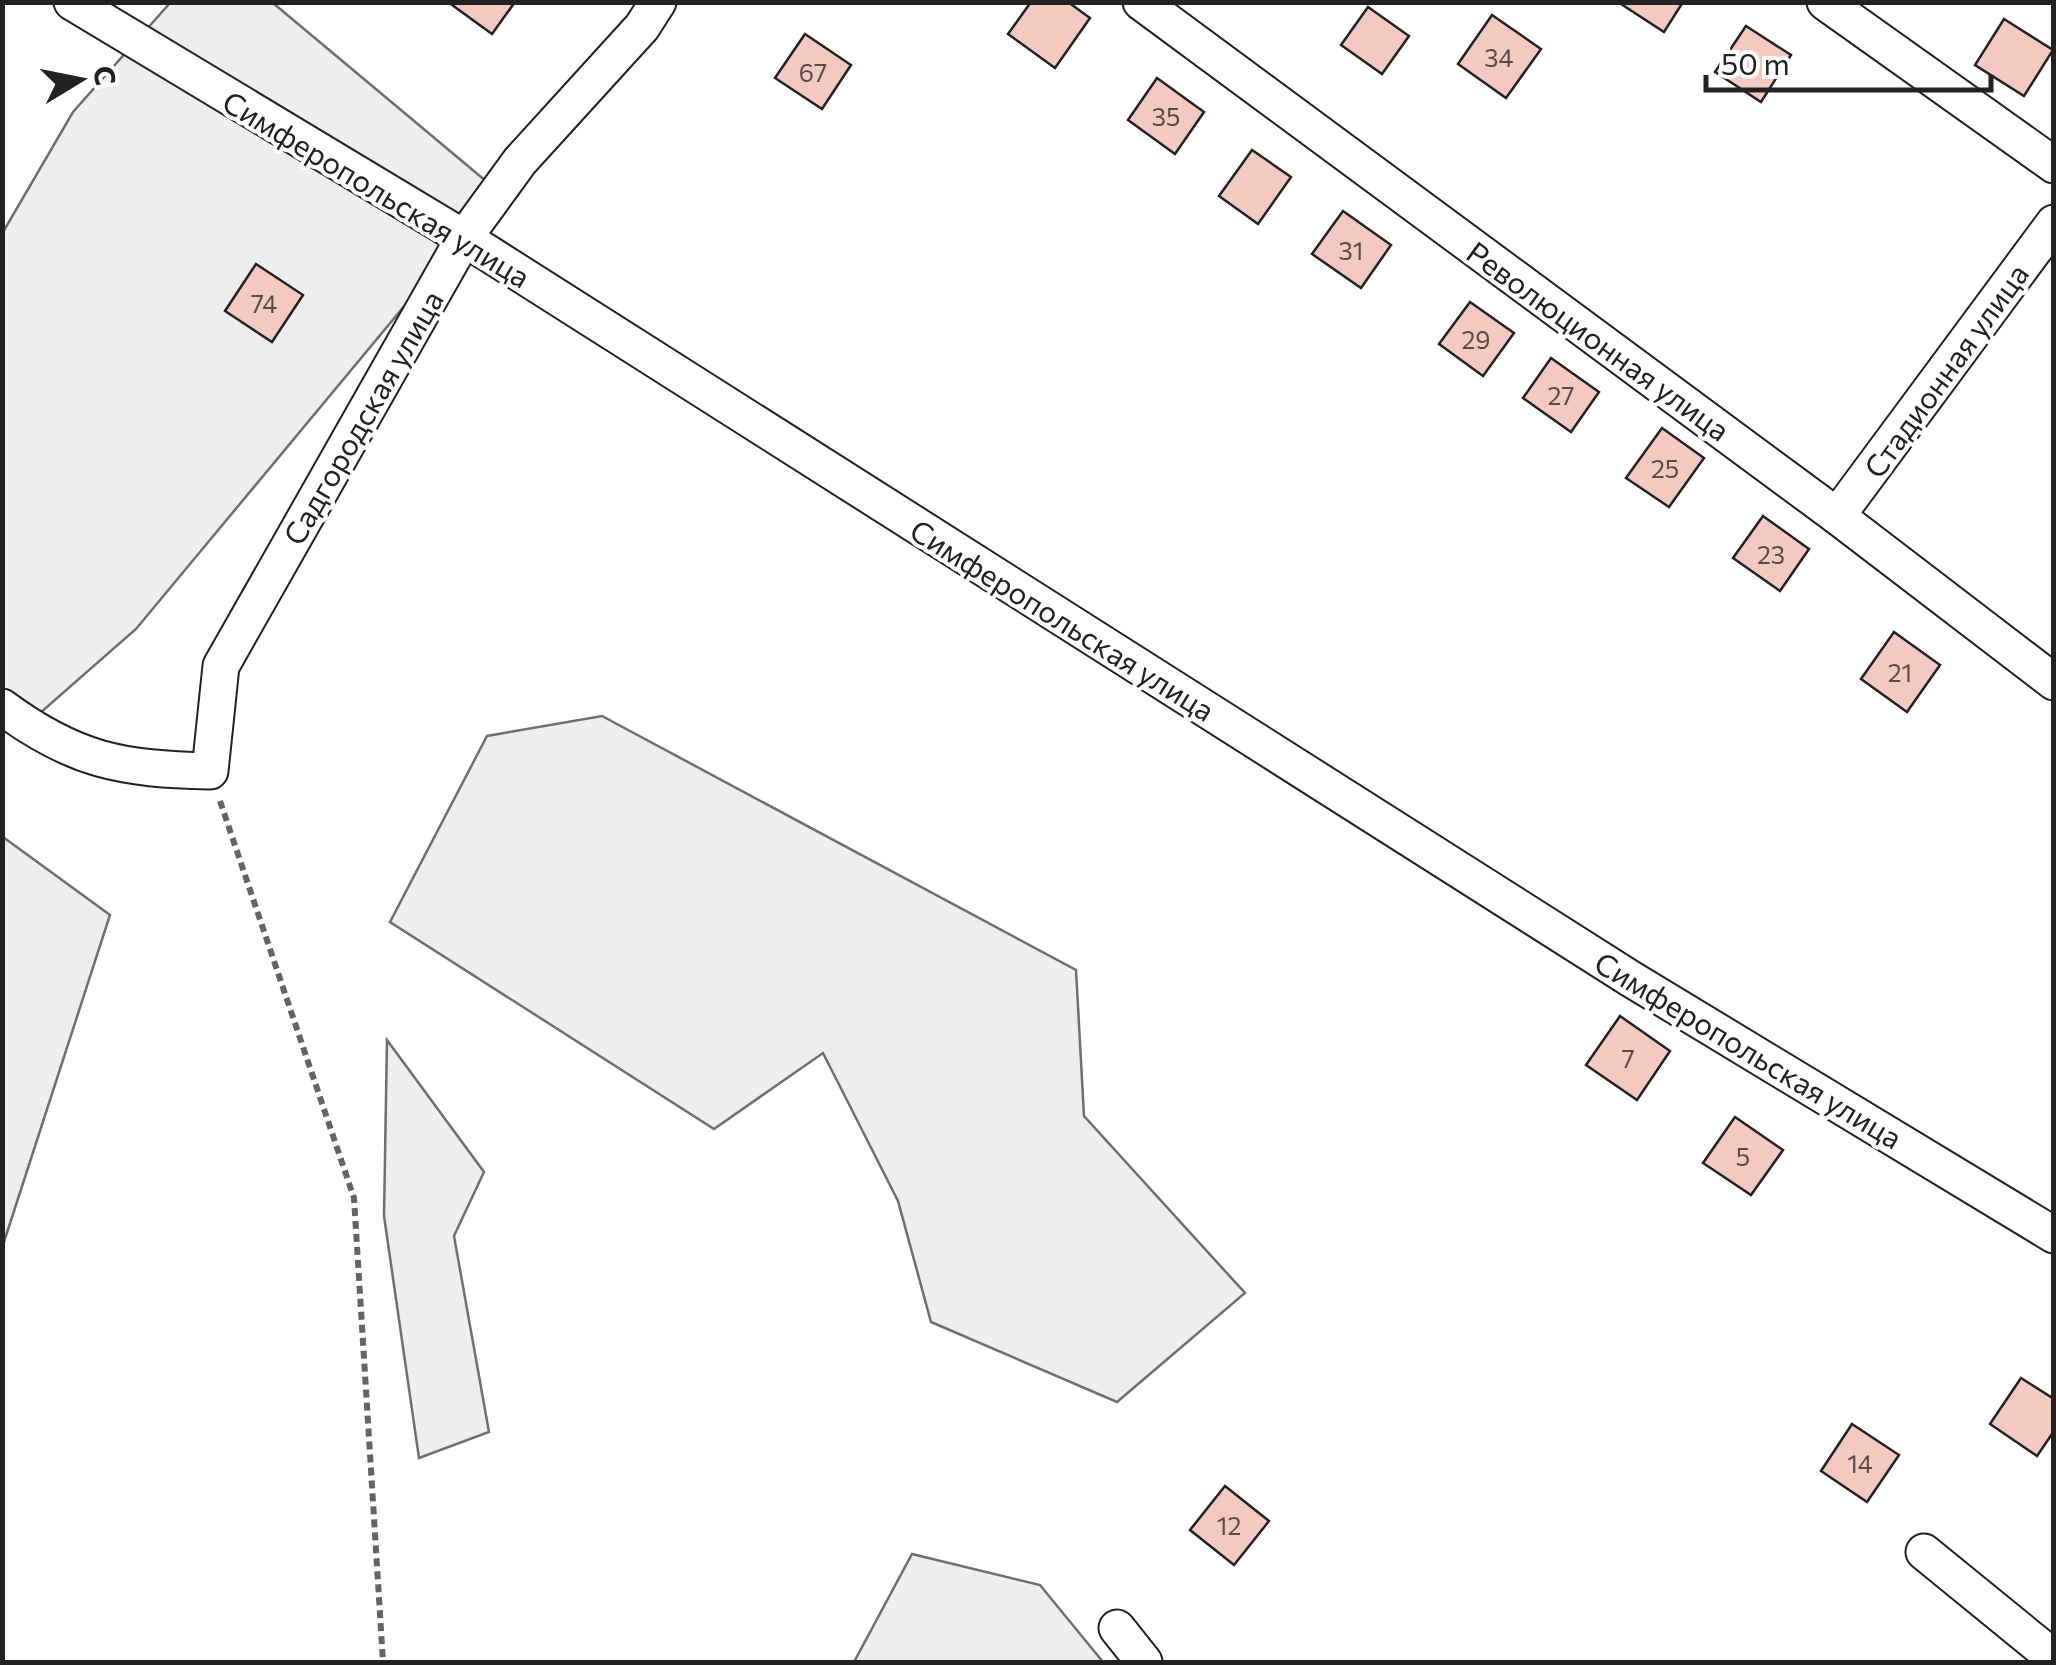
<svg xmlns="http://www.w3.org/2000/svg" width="2056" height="1665" font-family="Commissioner,sans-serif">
  <rect width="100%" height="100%" fill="#fff"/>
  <g fill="#eee" stroke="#6f6f6f" stroke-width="2.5">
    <path d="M 170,3 L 273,3 L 499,192 L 136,629 L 15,735 L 3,722 L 3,232 L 73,112 Z"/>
    <path d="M 602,716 L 1076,970 L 1084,1116 L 1245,1293 L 1117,1402 L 931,1322 L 898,1201 L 823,1053 L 714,1129 L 390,922 L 487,736 Z"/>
    <path d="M 3,837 L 110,915 L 3,1245 Z"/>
    <path d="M 387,1040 L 484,1172 L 454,1236 L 489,1432 L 419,1458 L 384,1216 Z"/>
    <path d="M 912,1554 L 1040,1585 L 1103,1662 L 854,1662 Z"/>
  </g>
  <g fill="#f3c9c0" stroke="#222" stroke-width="2.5">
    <path d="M 448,2 L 515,2 L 492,34 Z"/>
    <path d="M 1031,2 L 1068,2 L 1090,18 L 1055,68 L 1008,34 Z"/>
    <path d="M 1618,2 L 1683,2 L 1664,32 Z"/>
    <path d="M 1368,7 L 1409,36 L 1382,74 L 1341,45 Z"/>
    <path d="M 1492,15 L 1541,49 L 1506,98 L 1458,64 Z"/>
    <path d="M 2004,19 L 2053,50 L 2024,96 L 1975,65 Z"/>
    <path d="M 1746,26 L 1791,55 L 1761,102 L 1715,72 Z"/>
    <path d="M 805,34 L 851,65 L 822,109 L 775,78 Z"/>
    <path d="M 1157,78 L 1204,112 L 1175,154 L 1128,120 Z"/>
    <path d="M 1252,150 L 1291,177 L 1258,224 L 1219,196 Z"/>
    <path d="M 1343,211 L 1391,245 L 1361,288 L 1312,254 Z"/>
    <path d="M 256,264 L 303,295 L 272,342 L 225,311 Z"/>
    <path d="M 1470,302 L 1514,333 L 1483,376 L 1439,344 Z"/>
    <path d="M 1551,358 L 1599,392 L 1571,432 L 1523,398 Z"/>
    <path d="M 1662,428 L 1704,458 L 1669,507 L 1626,478 Z"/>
    <path d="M 1763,516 L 1809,549 L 1780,591 L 1733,558 Z"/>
    <path d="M 1894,632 L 1940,665 L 1907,712 L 1861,679 Z"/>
    <path d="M 1620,1016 L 1670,1051 L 1637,1100 L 1586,1065 Z"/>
    <path d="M 1735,1117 L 1783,1150 L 1751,1195 L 1703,1163 Z"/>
    <path d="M 2021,1378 L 2054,1399 L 2054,1431 L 2037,1456 L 1990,1424 Z"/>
    <path d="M 1852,1424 L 1899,1455 L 1867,1502 L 1821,1471 Z"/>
    <path d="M 1225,1486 L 1269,1521 L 1234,1565 L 1190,1530 Z"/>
  </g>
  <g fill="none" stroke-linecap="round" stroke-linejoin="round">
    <g stroke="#222" stroke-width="39">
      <g id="minor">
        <path d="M 72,2 L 464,238 L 1631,979 L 2054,1235"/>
        <path d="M 1141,2 L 1837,516 L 2054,682"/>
        <path d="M 1825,2 L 2054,165"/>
        <path d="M 1837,516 L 2054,223"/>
        <path d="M 2,707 C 75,761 122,769 210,771 L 221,666 L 464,238 L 520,161 L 642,27 L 658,2"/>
        <path d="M 1924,1552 L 2054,1658"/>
        <path d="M 1117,1628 L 1144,1662"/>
      </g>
    </g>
    <path stroke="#646464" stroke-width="6" stroke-dasharray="8 5" stroke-linecap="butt" d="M 220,801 L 354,1198 L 383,1662"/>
    <use href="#minor" stroke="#fff" stroke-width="35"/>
  </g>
  <g text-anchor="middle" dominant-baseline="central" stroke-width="8" stroke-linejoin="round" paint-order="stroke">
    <g font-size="25" fill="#564c4a">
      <text x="1499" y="57">34</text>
      <text x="813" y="72">67</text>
      <text x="1166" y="116">35</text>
      <text x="1351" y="250">31</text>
      <text x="264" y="303">74</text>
      <text x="1476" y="339">29</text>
      <text x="1561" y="395">27</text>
      <text x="1665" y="468">25</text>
      <text x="1771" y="554">23</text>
      <text x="1900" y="672">21</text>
      <text x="1628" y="1058">7</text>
      <text x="1743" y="1156">5</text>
      <text x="1860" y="1463">14</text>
      <text x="1229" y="1525">12</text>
    </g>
    <g font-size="30" fill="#222" stroke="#fff">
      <text transform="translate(377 188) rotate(31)">Симферопольская улица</text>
      <text transform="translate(1599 340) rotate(36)">Революционная улица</text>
      <text transform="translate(1945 370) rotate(-54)">Стадионная улица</text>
      <text transform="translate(362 417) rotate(-60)">Садгородская улица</text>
      <text transform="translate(1063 619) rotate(32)">Симферопольская улица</text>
      <text transform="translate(1749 1049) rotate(31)">Симферопольская улица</text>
    </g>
  </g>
  <rect width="2056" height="1665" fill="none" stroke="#222222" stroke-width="10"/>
  <g transform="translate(80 80) rotate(80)" stroke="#ffffff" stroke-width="8" paint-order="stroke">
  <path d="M0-8L18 38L0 25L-18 38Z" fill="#222222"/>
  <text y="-15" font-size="28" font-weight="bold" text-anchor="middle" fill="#222222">С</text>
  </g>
  <path d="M1706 75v15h285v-15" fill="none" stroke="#222222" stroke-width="5"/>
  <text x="1721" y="75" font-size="30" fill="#222222" stroke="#ffffff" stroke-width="8" paint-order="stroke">50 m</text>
</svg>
